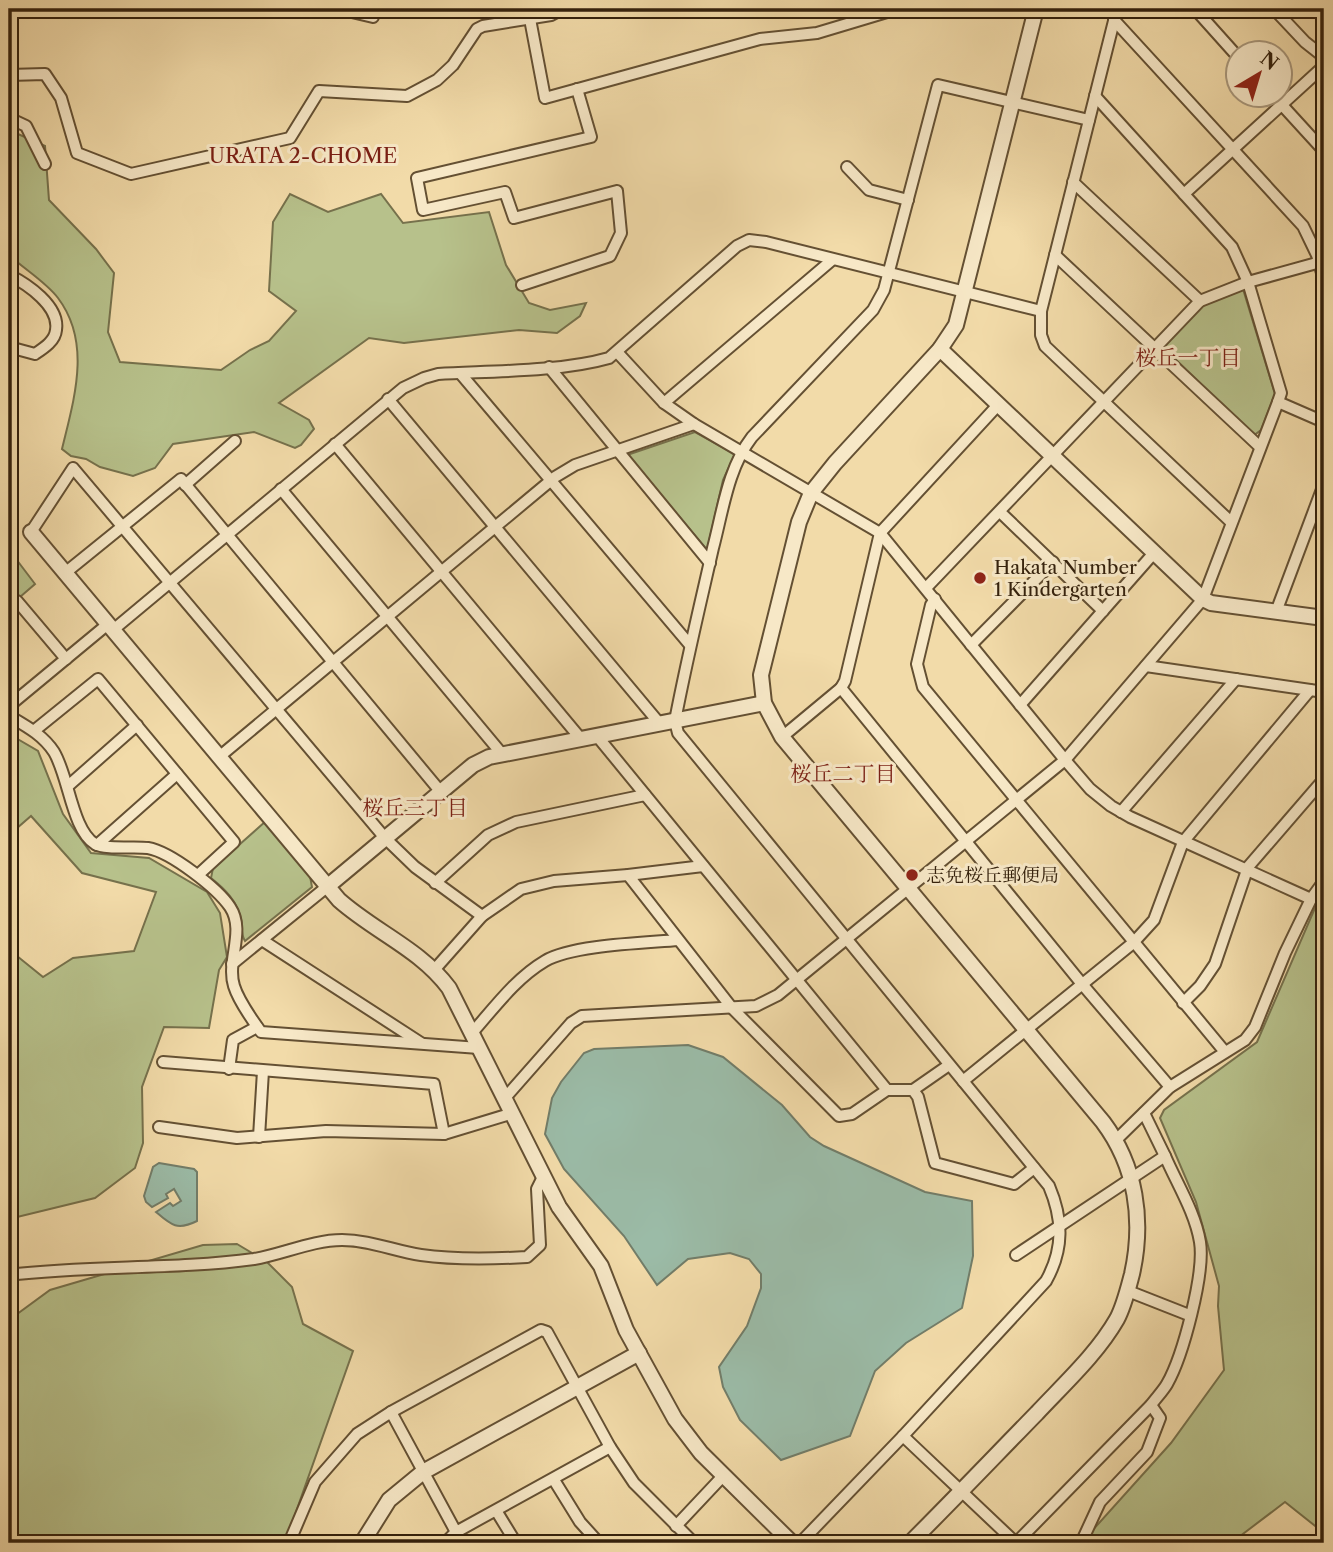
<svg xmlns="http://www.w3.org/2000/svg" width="1333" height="1552" font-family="'Libre Caslon Text','Noto Serif JP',serif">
  <rect width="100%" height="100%" fill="#f2dba9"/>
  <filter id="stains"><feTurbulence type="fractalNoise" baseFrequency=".00286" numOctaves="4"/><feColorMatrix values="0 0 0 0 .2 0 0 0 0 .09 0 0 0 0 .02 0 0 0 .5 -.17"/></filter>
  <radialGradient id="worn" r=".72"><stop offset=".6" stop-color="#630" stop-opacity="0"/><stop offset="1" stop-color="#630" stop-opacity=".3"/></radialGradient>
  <g fill="#b7c18b" stroke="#76714c" stroke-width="2">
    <path d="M 9,130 L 45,146 L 49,200 L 96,249 L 114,273 L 108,332 L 120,362 L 221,370 L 250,350 L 269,341 L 296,311 L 269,291 L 273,222 L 290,194 L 328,212 L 381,194 L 403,223 L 489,212 L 506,265 L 529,303 L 550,310 L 586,303 L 580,316 L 557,333 L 519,330 L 404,343 L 369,338 L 279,403 L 309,420 L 314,429 L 301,445 L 295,448 L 254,432 L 173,444 L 155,468 L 133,476 L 100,467 L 86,459 L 71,456 L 62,449 C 74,399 92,343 58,298 C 46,282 24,269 9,255 Z"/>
    <path d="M 1243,289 L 1275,394 L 1261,430 L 1253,436 L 1164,348 L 1165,343 L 1202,304 Z"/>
    <path d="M 695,432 L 735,454 L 723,480 L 707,550 L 627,455 Z"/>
    <path d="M 10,551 L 35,584 L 20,597 L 13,592 L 9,595 Z"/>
    <path d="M 9,734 L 38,751 L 63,814 L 91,853 L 149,858 L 207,892 L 220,913 L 227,957 L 219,970 L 209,1028 L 164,1027 L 142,1087 L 143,1143 L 135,1168 L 95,1198 L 9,1219 L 9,957 L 17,956 L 43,977 L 73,958 L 134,951 L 156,892 L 82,873 L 31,816 L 9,835 Z"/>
    <path d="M 266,821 L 310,876 L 312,887 L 245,941 C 240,933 243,927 241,919 C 237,901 225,889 211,878 L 213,868 Z"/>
    <path d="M 1324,892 L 1324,1533 L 1285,1502 L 1231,1543 L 1062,1543 L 1091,1532 L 1171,1443 L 1224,1370 L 1218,1306 L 1219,1286 L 1196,1202 L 1160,1118 L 1164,1110 L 1257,1042 L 1318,901 Z"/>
    <path d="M 237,1244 L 267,1262 L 292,1287 L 303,1324 L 353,1351 L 285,1543 L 9,1543 L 9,1320 L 50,1290 L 203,1245 Z"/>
  </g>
  <g fill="#9bbba7" stroke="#727d69" stroke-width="2">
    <path d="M 688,1045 L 723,1057 L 782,1105 L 810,1137 L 824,1146 L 925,1192 L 972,1201 L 973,1256 L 962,1308 L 906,1343 L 875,1371 L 850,1436 L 781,1460 L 740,1420 L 723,1387 L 719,1367 L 747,1326 L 761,1288 L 761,1274 L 749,1259 L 730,1253 L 688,1259 L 657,1285 L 624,1236 L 564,1169 L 545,1134 L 552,1098 L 561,1082 L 584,1053 L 594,1049 Z"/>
    <path d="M 159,1163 L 194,1169 L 197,1172 L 197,1221 C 177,1231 171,1225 156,1212 L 170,1203 L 173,1206 L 181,1201 L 174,1189 L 166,1194 L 168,1198 L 152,1207 L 146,1202 L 144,1196 L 153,1167 Z"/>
  </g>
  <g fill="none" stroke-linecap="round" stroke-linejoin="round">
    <g stroke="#645033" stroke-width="14">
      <g id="minor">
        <path d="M 339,9 L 373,17 L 374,9"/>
        <path d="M 1117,9 L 1041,311 L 1041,335 L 1045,346 L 1231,522"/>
        <path d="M 1195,9 L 1238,57"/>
        <path d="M 1274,9 L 1305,42 L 1324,57"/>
        <path d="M 530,19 L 545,98 L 760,39 L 817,33 L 897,9"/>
        <path d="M 1114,20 L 1303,226 L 1317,255 L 1324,280"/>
        <path d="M 9,75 L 45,74 L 61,98 L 77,153 L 131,174 L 290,138 L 319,91 L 407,96 L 437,80 L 453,65 L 477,29 L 483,26 L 551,15 L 562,9"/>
        <path d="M 1272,94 L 1324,151"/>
        <path d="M 9,118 L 26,126 L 45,164"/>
        <path d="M 847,167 L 869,190 L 908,200"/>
        <path d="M 1073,182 L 1200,301"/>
        <path d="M 1184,194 L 1324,66"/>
        <path d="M 1055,255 L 1260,447"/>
        <path d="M 9,275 C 27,284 60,306 56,330 C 55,341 44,348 35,354 L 9,347"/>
        <path d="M 522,285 L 610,256 L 621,233 L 617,191 L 514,218 L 505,192 L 423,210 L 417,178 L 591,137 L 577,89"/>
        <path d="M 617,352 L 664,403 L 694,424 L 880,533 L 1065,760 L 1090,789 L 1111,806 L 1130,817 L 1311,899"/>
        <path d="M 549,367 L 710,563"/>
        <path d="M 460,373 L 690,645"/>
        <path d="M 388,399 L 660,724"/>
        <path d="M 1278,402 L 1324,422"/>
        <path d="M 664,403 L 832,260"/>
        <path d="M 998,405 L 880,533 L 845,681 L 841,688 L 1082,984 L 1170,1087"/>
        <path d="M 335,444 L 581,739"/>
        <path d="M 185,485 L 235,441"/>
        <path d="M 281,489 L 502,754"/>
        <path d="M 1000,512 L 1103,611"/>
        <path d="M 31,532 L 73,468 L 385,838 L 415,867 L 482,916"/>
        <path d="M 65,573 L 181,479 L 440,791"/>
        <path d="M 926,588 L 1200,301 L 1248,282 L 1324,261"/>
        <path d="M 935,599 L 931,605 L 917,664 L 923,687 L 1225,1052"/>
        <path d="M 9,608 L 17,601 L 66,659"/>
        <path d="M 1276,612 L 1324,484"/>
        <path d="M 113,630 L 403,388 L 424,378 L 438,374 C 490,371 560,372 609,358 L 737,246 L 749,240 L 766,242 L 1041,311"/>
        <path d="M 971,645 L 1053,562"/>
        <path d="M 1146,666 L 1324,692"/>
        <path d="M 1020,705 L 1153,554"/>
        <path d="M 9,706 L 108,624"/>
        <path d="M 9,716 C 26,726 43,735 54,752 C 69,777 72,830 95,844 C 106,850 135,846 148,848 C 171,852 217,888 230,907 C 246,931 226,961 234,986 C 238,999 253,1021 261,1032 L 479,1048"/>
        <path d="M 35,730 L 98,679 L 234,842 L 198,875"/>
        <path d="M 597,736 L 887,1090"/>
        <path d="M 782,737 L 841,688"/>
        <path d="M 219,757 L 555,477 L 575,465 L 694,424"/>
        <path d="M 68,786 L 137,725"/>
        <path d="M 1121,812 L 1236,679"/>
        <path d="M 97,845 L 177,774"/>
        <path d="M 628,875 L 732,1008 L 839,1116 L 852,1114 L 887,1090 L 913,1090 L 949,1065"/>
        <path d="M 435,883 L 488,835 L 516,822 L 645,795"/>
        <path d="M 262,940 L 421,1043"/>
        <path d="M 232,964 L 328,886"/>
        <path d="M 435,969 L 482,916 L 521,889 L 554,881 L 628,875 L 703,866"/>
        <path d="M 1183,1003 L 1200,986 L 1215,964 L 1248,867 L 1324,779"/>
        <path d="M 472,1033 C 494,1008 516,978 545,961 C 572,945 644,943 678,940"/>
        <path d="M 163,1062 L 434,1084 L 444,1134"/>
        <path d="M 229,1069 L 233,1040 L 257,1027"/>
        <path d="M 963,1081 L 1133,943 L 1154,920 L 1183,842 L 1310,690"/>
        <path d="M 913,1090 L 918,1097 L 935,1163 L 1014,1184 L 1034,1168"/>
        <path d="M 505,1098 L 571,1023 L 582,1016 L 756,1006 L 778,995 L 1065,760 L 1203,599 L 1278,402 L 1281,393 L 1248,282 L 1232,247 L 1095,96"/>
        <path d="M 1144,1113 L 1165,1156"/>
        <path d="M 159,1127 L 237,1138 L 326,1131 L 444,1134 L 513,1113"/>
        <path d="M 259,1137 L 263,1071"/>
        <path d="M 1116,1140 L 1170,1087 L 1245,1040 L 1255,1027 L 1285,953 L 1311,899 L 1324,881"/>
        <path d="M 9,1275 C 90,1265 173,1270 254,1259 C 283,1254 313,1240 342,1240 C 370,1240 394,1251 421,1255 C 456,1260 491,1259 527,1257 L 540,1245 L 537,1189 L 543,1177"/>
        <path d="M 1128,1291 L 1189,1315"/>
        <path d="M 391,1412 L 456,1532"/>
        <path d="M 903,1436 L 1016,1543"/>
        <path d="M 554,1480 L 580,1522 L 599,1543"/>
        <path d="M 497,1512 L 516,1543"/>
        <path d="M 676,1526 L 723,1476"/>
        <path d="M 1082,1541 L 1100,1502 L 1147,1452 L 1160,1418 L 1151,1405"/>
        <path d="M 289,1543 L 315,1482 L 357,1434 L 391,1412 L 541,1330 L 547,1332 L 610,1447 L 634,1483 L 694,1543"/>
        <path d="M 445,1543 L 456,1532 L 610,1447"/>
        <path d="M 800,1543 L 903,1436 L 1046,1281 C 1064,1249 1063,1219 1049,1186 L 678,733 L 675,721 C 686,663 700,605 713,548 C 723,510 728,468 752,437 L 873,310 L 884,290 L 938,85 L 1089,120"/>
        <path d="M 1016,1543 L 1151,1405 C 1156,1398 1163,1391 1167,1384 C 1183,1356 1205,1273 1200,1242 C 1195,1212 1177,1184 1165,1156 L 1016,1255"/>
      </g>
    </g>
    <g stroke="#645033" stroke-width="18">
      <g id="tertiary">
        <path d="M 940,349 L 1203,599 L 1211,603 L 1324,618"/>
        <path d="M 31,532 L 339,900 C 375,932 420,949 449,988 L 559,1207 L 601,1266 L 626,1330 L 675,1419 L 701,1453 L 792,1543"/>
        <path d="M 328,886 L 473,765 L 489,757 L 764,703"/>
        <path d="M 362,1543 L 389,1500 L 423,1472 L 639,1353"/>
        <path d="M 910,1543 C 953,1500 995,1456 1037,1413 C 1064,1384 1097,1354 1117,1319 C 1124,1306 1128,1289 1132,1274 C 1144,1220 1136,1166 1103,1122 L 782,737 L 764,703 L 761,675 L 799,522 L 811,493 L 835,463 L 940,349 L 956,325 L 1036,9"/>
      </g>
    </g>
    <use href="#minor" stroke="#f7e8c7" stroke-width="10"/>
    <use href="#tertiary" stroke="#f7e8c7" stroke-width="14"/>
  </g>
  <g fill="#8f2418" stroke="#f7e8c7" stroke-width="2.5">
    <circle cx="980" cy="578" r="7"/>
    <circle cx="912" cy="875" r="7"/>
  </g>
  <g text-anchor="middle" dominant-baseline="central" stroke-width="6" stroke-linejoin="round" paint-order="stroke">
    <g font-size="19" fill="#34210c" stroke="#f7e8c7" text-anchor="start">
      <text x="994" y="567">Hakata Number<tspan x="994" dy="22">1 Kindergarten</tspan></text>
      <text x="926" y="875">志免桜丘郵便局</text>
    </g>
    <g font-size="21" fill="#7a1f14" stroke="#f7e8c7">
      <text x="303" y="155">URATA 2-CHOME</text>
      <text x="1188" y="357">桜丘一丁目</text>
      <text x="843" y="773">桜丘二丁目</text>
      <text x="415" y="807">桜丘三丁目</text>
    </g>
  </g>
  <rect width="1333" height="1552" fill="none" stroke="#f2dba9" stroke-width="35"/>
  <rect x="10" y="10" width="1312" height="1531" fill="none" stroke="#34210c" stroke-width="3.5"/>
  <rect x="18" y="18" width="1298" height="1517" fill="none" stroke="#34210c" stroke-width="2"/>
  <g transform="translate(1259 74) rotate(38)"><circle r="33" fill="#f7e8c7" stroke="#a9987c" stroke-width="2"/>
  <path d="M0-5L12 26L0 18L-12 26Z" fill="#8f2418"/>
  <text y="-10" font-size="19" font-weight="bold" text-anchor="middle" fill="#34210c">N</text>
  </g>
  <rect width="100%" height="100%" filter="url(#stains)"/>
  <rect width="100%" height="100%" fill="url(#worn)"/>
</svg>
